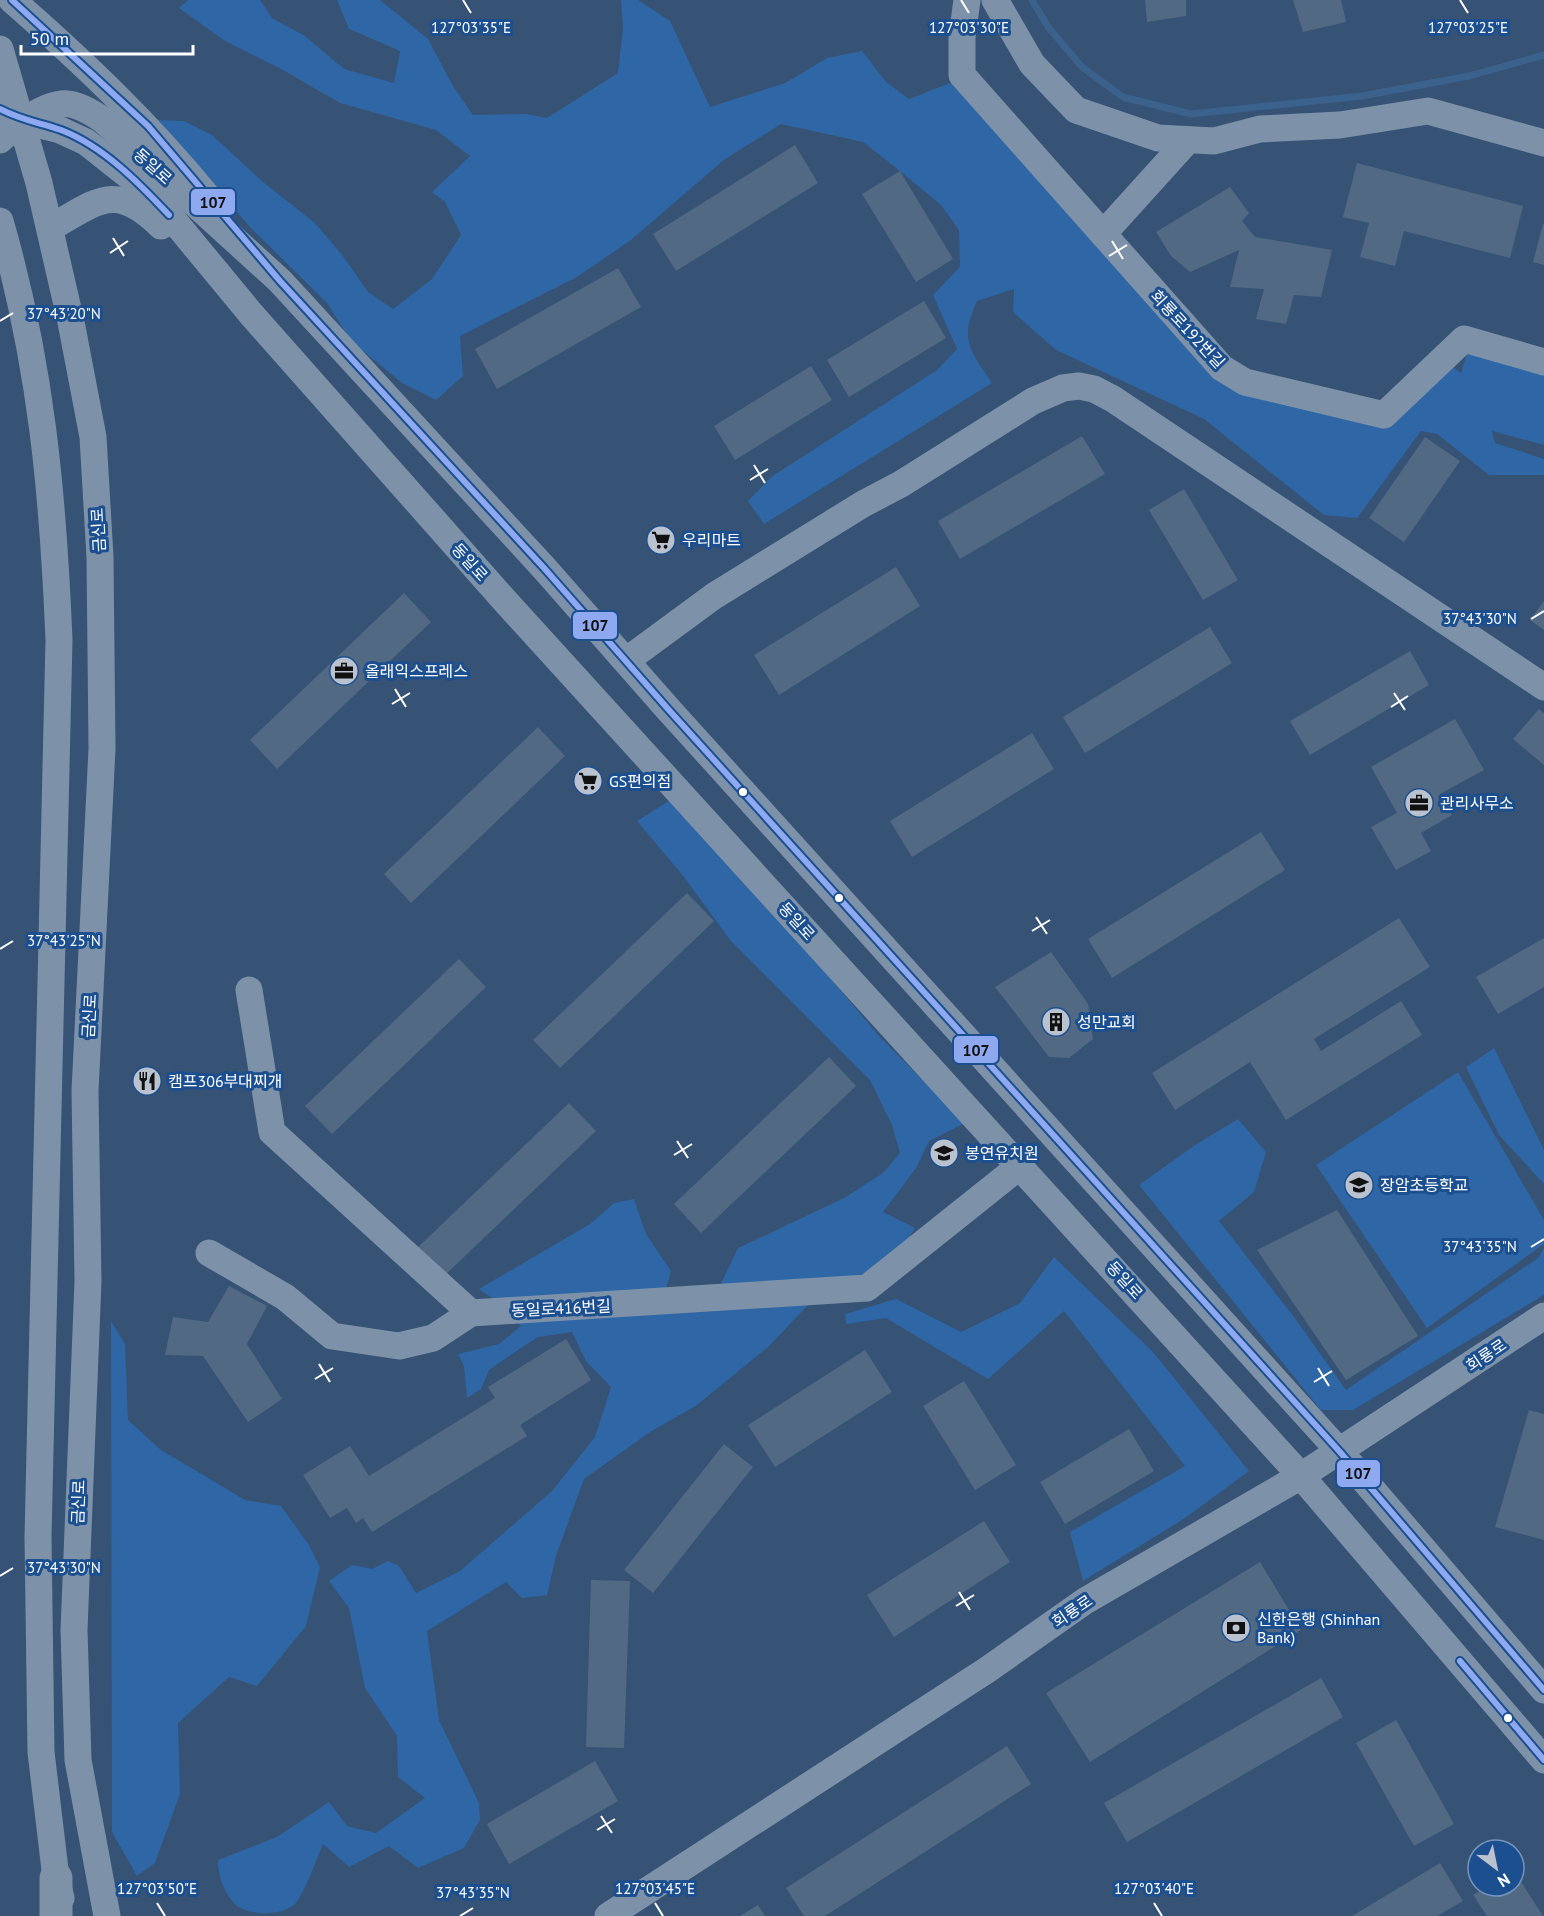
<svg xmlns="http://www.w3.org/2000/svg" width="1544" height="1916" font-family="'PT Sans','Noto Sans KR',sans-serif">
  <rect width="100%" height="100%" fill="#365274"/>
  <g fill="#2f66a5">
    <path d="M 188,0 L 260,0 L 272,18 L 305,36 L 344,69 L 394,83 L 400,51 L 349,29 L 337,0 L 380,0 L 428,39 L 453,86 L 473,115 L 526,114 L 547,118 L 618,73 L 623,28 L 621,0 L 638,0 L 670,21 L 710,107 L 785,83 L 827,58 L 862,51 L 886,82 L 909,99 L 955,81 L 1215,374 L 1334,417 L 1383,426 L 1447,363 L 1461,373 L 1467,353 L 1544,375 L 1544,445 L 1492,431 L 1495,443 L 1544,459 L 1544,475 L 1489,475 L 1437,434 L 1421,431 L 1357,518 L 1324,515 L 1204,419 L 1056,350 L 1013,312 L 1014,289 L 977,301 C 959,340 970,350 992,383 L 764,524 L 748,501 L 771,477 L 937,370 L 957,349 L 933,295 L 960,267 L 959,230 L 941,205 L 900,171 L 863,142 L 781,124 L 725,159 L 631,240 L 577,277 L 460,336 L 463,376 L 436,400 L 402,383 L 351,341 L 327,303 L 250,227 L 155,120 L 184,121 L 212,135 L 263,182 L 315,223 L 343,256 L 368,292 L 393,309 L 432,279 L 461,235 L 445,202 L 432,192 L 470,156 L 436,130 L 340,103 L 283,70 L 225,41 L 179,8 Z"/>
    <path d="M 672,799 L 783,922 L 879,1036 L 965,1123 L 929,1141 L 916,1168 L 883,1212 L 915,1228 L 873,1295 L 810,1303 L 768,1347 L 697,1405 L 650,1432 L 584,1479 L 556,1556 L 547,1595 L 522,1598 L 506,1582 L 427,1631 L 439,1720 L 479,1803 L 480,1820 L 464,1848 L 418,1868 L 389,1846 L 349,1867 L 323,1844 C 315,1862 308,1886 296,1903 C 283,1916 252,1916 237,1906 C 224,1894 218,1876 218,1860 L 277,1837 L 329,1802 L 347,1826 L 376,1833 L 425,1798 L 398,1777 L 397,1736 L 365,1688 L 349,1608 L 329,1581 L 352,1565 L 372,1569 L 388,1561 L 399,1566 L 416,1593 L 460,1571 L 552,1491 L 595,1437 L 611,1387 L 586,1361 L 572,1332 L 538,1337 L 512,1354 L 489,1370 L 481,1389 L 467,1398 L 464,1366 L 458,1354 L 499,1344 L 521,1326 L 498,1302 L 479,1289 L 590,1224 L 614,1203 L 634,1199 L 646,1234 L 671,1271 L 660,1312 L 712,1302 L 738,1248 L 844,1198 L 883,1173 L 900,1153 L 892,1125 L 870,1080 L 730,940 L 684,877 L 637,821 Z"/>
    <path d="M 1494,1048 L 1544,1150 L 1544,1184 L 1499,1135 L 1466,1067 Z"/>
    <path d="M 1458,1072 L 1544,1220 L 1544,1244 L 1427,1328 L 1316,1165 Z"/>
    <path d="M 1238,1119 L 1266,1152 L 1254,1192 L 1219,1221 L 1294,1317 L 1346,1390 L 1538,1258 L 1544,1248 L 1544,1295 L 1353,1410 L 1321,1410 L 1139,1185 L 1195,1145 Z"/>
    <path d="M 1054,1257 L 1153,1352 L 1249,1471 L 1185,1518 L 1083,1581 L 1070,1532 L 1185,1466 L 1064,1311 L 988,1379 L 886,1318 L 846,1324 L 845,1314 L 896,1299 L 961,1332 L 1020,1303 Z"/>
    <path d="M 111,1321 L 125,1344 L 128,1420 L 161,1450 L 245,1500 L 281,1506 L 309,1545 L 320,1567 L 306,1626 L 257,1686 L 229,1677 L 178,1723 L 180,1794 L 155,1863 L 137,1876 L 112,1832 Z"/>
  </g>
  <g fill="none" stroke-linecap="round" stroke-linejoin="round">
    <path stroke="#3b618d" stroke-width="7" d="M 1032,0 L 1048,27 L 1082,67 L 1123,97 L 1191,114 L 1362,96 L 1469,76 L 1544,55"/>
  </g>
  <g fill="#526984">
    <path d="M 1145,0 L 1186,0 L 1186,16 L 1147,22 Z"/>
    <path d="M 1293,0 L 1341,0 L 1346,22 L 1303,32 Z"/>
    <path d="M 795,145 L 818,183 L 676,271 L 653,234 Z"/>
    <path d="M 1357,163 L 1523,206 L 1510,258 L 1404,231 L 1395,266 L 1360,257 L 1369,223 L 1343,217 Z"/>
    <path d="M 900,171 L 953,259 L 916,282 L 862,194 Z"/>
    <path d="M 1230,187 L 1249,213 L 1242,221 L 1255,237 L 1332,250 L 1321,297 L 1294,295 L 1286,324 L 1256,319 L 1264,289 L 1230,287 L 1239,250 L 1190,272 L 1171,256 L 1156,232 Z"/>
    <path d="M 1543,224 L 1544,224 L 1544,265 L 1533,262 Z"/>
    <path d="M 618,268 L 641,307 L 497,389 L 475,349 Z"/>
    <path d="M 924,301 L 946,338 L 849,397 L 827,360 Z"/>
    <path d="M 811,366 L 832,400 L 735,460 L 714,426 Z"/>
    <path d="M 1082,436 L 1105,474 L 960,559 L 938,521 Z"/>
    <path d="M 1425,437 L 1460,461 L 1404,542 L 1369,518 Z"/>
    <path d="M 1184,489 L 1238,580 L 1203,600 L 1149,510 Z"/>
    <path d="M 896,567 L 920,606 L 779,695 L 754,655 Z"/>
    <path d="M 404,593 L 431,622 L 277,769 L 250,740 Z"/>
    <path d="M 1544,601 L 1544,630 L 1530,620 Z"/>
    <path d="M 1210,627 L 1232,663 L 1085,753 L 1063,717 Z"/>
    <path d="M 1410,651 L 1429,685 L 1310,755 L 1290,721 Z"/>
    <path d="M 1539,709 L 1544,713 L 1544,765 L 1513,739 Z"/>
    <path d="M 1455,719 L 1484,770 L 1440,794 L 1452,815 L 1421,833 L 1431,851 L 1396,870 L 1371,827 L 1397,813 L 1371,767 Z"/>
    <path d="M 538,727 L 565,756 L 411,903 L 384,874 Z"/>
    <path d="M 1032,733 L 1054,769 L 912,857 L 890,821 Z"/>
    <path d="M 1261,832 L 1285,870 L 1112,978 L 1088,939 Z"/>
    <path d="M 687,893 L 714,921 L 560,1068 L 533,1040 Z"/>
    <path d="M 1399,918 L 1430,967 L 1314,1039 L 1321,1051 L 1401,1001 L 1422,1035 L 1286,1120 L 1250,1062 L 1175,1110 L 1152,1073 Z"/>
    <path d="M 1544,938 L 1544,987 L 1498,1014 L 1476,977 Z"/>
    <path d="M 1051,952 L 1088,1004 L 1093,1039 L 1069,1058 L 1049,1057 L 995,987 Z"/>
    <path d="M 459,959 L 486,987 L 332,1134 L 305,1106 Z"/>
    <path d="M 829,1057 L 856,1086 L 701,1233 L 674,1204 Z"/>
    <path d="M 569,1103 L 596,1131 L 442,1278 L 415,1250 Z"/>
    <path d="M 1337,1210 L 1418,1336 L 1346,1380 L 1257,1250 Z"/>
    <path d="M 229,1286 L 267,1306 L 247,1344 L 282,1399 L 248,1422 L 203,1356 L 165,1355 L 173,1317 L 208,1322 Z"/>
    <path d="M 566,1339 L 591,1380 L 520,1425 L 527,1436 L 372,1532 L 363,1518 L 356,1523 L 347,1508 L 330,1518 L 303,1475 L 350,1446 L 369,1476 L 495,1398 L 488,1387 Z"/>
    <path d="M 865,1350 L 892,1392 L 775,1467 L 748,1425 Z"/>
    <path d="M 964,1381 L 1016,1465 L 975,1490 L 923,1406 Z"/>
    <path d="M 1529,1410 L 1544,1414 L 1544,1540 L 1495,1527 Z"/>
    <path d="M 1129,1429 L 1154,1471 L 1065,1524 L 1040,1482 Z"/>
    <path d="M 724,1444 L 753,1467 L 653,1593 L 624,1570 Z"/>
    <path d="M 984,1521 L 1010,1562 L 894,1637 L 867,1595 Z"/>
    <path d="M 1260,1562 L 1301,1630 L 1090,1762 L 1046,1693 Z"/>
    <path d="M 591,1580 L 630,1581 L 624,1748 L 586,1747 Z"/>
    <path d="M 1321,1678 L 1343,1717 L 1127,1842 L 1104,1803 Z"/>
    <path d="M 1396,1720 L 1454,1824 L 1414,1846 L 1356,1743 Z"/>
    <path d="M 1007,1746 L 1031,1784 L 825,1916 L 804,1916 L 786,1888 Z"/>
    <path d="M 595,1761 L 618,1801 L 509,1864 L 487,1824 Z"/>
    <path d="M 1440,1863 L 1463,1901 L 1437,1916 L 1352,1916 Z"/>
    <path d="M 1514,1871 L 1543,1916 L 1487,1916 L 1473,1895 L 1487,1886 L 1514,1886 Z"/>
    <path d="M 758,1905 L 765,1916 L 740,1916 Z"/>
  </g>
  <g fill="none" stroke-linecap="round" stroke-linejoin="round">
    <g stroke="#7d92a8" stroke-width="27">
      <path d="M 12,0 C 84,63 146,122 207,196"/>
      <path d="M 967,0 L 962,37 L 962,75 L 1222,368 L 1245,382 L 1384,415 L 1464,339 L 1544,362"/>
      <path d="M 995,0 L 1032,64 L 1076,110 L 1158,138 L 1214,141 L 1260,129 L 1340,125 L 1428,111 L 1544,143"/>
      <path d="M 0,49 L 39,183 L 71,322 L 93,437 L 100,557 L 102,749 L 85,1091 L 88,1281 L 74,1630 L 78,1760 L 107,1916"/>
      <path d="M 0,109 L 23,121 L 60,130 L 86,142 L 144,188 L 166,211 L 251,314 L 506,602 L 1301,1476 L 1544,1760"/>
      <path d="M 0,140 C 9,131 19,124 30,117 C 60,98 74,100 103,120 L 280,281 L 544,568 L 668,709 L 1340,1452 L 1544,1690"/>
      <path d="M 0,221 C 41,363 53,493 59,640 L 38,1537 L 41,1752 L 56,1878 L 61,1898"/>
      <path d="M 50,228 C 98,201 115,181 161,226"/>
      <path d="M 1103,234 L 1188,140"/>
      <path d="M 627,660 L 714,596 L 863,504 L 901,484 L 1033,401 L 1063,388 L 1079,386 L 1094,389 L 1113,399 L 1544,687"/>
      <path d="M 249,990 L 272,1132 L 471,1313 L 867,1288 L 1021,1165"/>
      <path d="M 209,1253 L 285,1297 L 332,1336 L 399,1346 L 433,1338 L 471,1313"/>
      <path d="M 608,1916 L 987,1670 L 1085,1601 L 1301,1476 L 1544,1316"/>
    </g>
    <path stroke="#7e92a7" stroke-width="33" d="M 56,1878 L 56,1916"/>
    <g stroke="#1b4f8f" stroke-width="10">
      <g id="bus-1">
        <path d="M 12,0 L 148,126 L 280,281 L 544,568 L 668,709 L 1340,1452 L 1544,1690"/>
        <path d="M 0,109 C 23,121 38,122 61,130 C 103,146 139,183 169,215"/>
        <path d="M 1460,1661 L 1544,1760"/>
      </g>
    </g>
    <use href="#bus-1" stroke="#8fa9f0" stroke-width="6"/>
  </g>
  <path fill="none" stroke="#fff" stroke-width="2" d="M 463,0 L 471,13M 961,0 L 969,13M 1460,0 L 1468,13M 113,238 L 124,256M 1112,241 L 1123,259M 110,253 L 128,241M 1109,256 L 1127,245M 0,321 L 13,313M 754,465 L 765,483M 750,480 L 768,469M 1531,619 L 1544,611M 395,689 L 406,707M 1394,693 L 1405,710M 392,704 L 410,693M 1391,707 L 1408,696M 1036,917 L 1047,934M 1032,931 L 1050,920M 0,949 L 13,941M 677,1141 L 688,1158M 674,1155 L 692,1144M 1531,1247 L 1544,1239M 319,1364 L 330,1382M 1318,1368 L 1329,1386M 315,1379 L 333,1368M 1314,1382 L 1332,1371M 0,1576 L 13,1568M 959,1592 L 970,1610M 956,1606 L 974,1595M 601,1816 L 612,1833M 597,1830 L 615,1819M 157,1903 L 165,1916M 655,1903 L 663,1916M 1154,1903 L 1162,1916M 460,1916 L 473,1908"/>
  <defs>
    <g id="supermarket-disc" transform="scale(1.5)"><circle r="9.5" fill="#b9c2ce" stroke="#1b4f8f"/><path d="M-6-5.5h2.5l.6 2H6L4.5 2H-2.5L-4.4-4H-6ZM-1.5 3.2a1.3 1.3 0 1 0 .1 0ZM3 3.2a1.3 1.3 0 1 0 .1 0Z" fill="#111"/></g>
    <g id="office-disc" transform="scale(1.5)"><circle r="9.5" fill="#b9c2ce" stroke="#1b4f8f"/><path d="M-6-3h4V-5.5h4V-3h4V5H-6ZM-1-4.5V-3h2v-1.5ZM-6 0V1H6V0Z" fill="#111"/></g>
    <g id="building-disc" transform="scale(1.5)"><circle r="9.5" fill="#b9c2ce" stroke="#1b4f8f"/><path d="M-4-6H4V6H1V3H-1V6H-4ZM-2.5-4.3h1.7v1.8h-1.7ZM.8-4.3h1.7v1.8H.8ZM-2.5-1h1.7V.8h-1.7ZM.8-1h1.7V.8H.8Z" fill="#111"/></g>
    <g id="restaurant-disc" transform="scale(1.5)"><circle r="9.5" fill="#b9c2ce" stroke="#1b4f8f"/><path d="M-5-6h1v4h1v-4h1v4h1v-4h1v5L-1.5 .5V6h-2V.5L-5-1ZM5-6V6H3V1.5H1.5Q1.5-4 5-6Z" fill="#111"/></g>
    <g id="school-disc" transform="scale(1.5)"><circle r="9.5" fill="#b9c2ce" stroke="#1b4f8f"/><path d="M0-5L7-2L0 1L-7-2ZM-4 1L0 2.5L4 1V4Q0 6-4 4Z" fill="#111"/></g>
    <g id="bank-disc" transform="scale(1.5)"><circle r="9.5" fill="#b9c2ce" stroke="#1b4f8f"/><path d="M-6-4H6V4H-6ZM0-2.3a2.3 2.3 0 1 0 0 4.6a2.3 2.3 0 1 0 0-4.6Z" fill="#111"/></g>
  </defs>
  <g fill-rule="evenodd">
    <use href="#supermarket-disc" x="661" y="540"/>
    <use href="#office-disc" x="344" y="671"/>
    <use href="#supermarket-disc" x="588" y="781"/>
    <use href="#office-disc" x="1419" y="803"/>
    <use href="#building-disc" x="1056" y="1022"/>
    <use href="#restaurant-disc" x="147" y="1081"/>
    <use href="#school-disc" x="944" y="1153"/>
    <use href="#school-disc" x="1359" y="1185"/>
    <use href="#bank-disc" x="1236" y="1628"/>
  </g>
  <g fill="#fff" stroke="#1b4f8f" stroke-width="2">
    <circle cx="743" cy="792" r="5"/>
    <circle cx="839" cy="898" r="5"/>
    <circle cx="1508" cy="1718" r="5"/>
  </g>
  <g text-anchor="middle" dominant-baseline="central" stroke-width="6" stroke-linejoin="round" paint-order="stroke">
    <g font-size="16" fill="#fff" stroke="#1b4f8f">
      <text transform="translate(153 166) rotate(42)">동일로</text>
      <text transform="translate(1188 329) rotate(47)">회룡로192번길</text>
      <text transform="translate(98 530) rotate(-93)">금신로</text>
      <text transform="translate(470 562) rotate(48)">동일로</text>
      <text transform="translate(797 921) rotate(48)">동일로</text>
      <text transform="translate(89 1016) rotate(-87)">금신로</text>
      <text transform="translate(1125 1280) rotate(48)">동일로</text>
      <text transform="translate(561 1308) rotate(-3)">동일로416번길</text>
      <text transform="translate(1486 1355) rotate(-34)">회룡로</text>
      <text transform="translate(78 1502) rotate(-88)">금신로</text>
      <text transform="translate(1072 1611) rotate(-34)">회룡로</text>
    </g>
    <g font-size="16" fill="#fff" stroke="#1b4f8f" text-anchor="start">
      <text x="682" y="540">우리마트</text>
      <text x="365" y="671">올래익스프레스</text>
      <text x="609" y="781">GS편의점</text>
      <text x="1440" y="803">관리사무소</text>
      <text x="1077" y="1022">성만교회</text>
      <text x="168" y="1081">캠프306부대찌개</text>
      <text x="965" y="1153">봉연유치원</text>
      <text x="1380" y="1185">장암초등학교</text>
      <text x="1257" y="1619">신한은행 (Shinhan<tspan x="1257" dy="18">Bank)</tspan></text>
    </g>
  </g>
  <g font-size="15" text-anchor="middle" fill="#fff" stroke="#1b4f8f" stroke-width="6" stroke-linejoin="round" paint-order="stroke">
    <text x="471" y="33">127°03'35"E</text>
    <text x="969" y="33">127°03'30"E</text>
    <text x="1468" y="33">127°03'25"E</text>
    <text x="64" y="319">37°43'20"N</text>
    <text x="1480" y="624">37°43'30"N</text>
    <text x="64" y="946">37°43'25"N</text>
    <text x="1480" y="1252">37°43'35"N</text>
    <text x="64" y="1573">37°43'30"N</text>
    <text x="157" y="1894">127°03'50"E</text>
    <text x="655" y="1894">127°03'45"E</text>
    <text x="1154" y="1894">127°03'40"E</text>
    <text x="473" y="1898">37°43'35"N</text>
  </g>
  <g stroke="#1b4f8f" stroke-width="2">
    <rect x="190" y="188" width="46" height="28" rx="6" fill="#8fa9f0"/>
    <rect x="572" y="611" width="46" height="29" rx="6" fill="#8fa9f0"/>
    <rect x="953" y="1035" width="46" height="29" rx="6" fill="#8fa9f0"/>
    <rect x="1336" y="1459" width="45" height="29" rx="6" fill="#8fa9f0"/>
  </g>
  <g font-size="16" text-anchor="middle" font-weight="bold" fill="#111">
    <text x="213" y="208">107</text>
    <text x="595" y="631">107</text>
    <text x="976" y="1056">107</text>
    <text x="1358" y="1479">107</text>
  </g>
  <g transform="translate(1496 1868) rotate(148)"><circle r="28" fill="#1b4f8f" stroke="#7695bc" stroke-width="1.5"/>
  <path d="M0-4.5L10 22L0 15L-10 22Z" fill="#b9c2ce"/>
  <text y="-9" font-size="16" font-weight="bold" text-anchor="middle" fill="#ffffff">N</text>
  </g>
  <path d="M21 45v9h172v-9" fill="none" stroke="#ffffff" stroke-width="3"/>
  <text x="30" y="45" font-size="18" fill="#ffffff" stroke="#1b4f8f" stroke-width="4.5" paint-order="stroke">50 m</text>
</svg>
